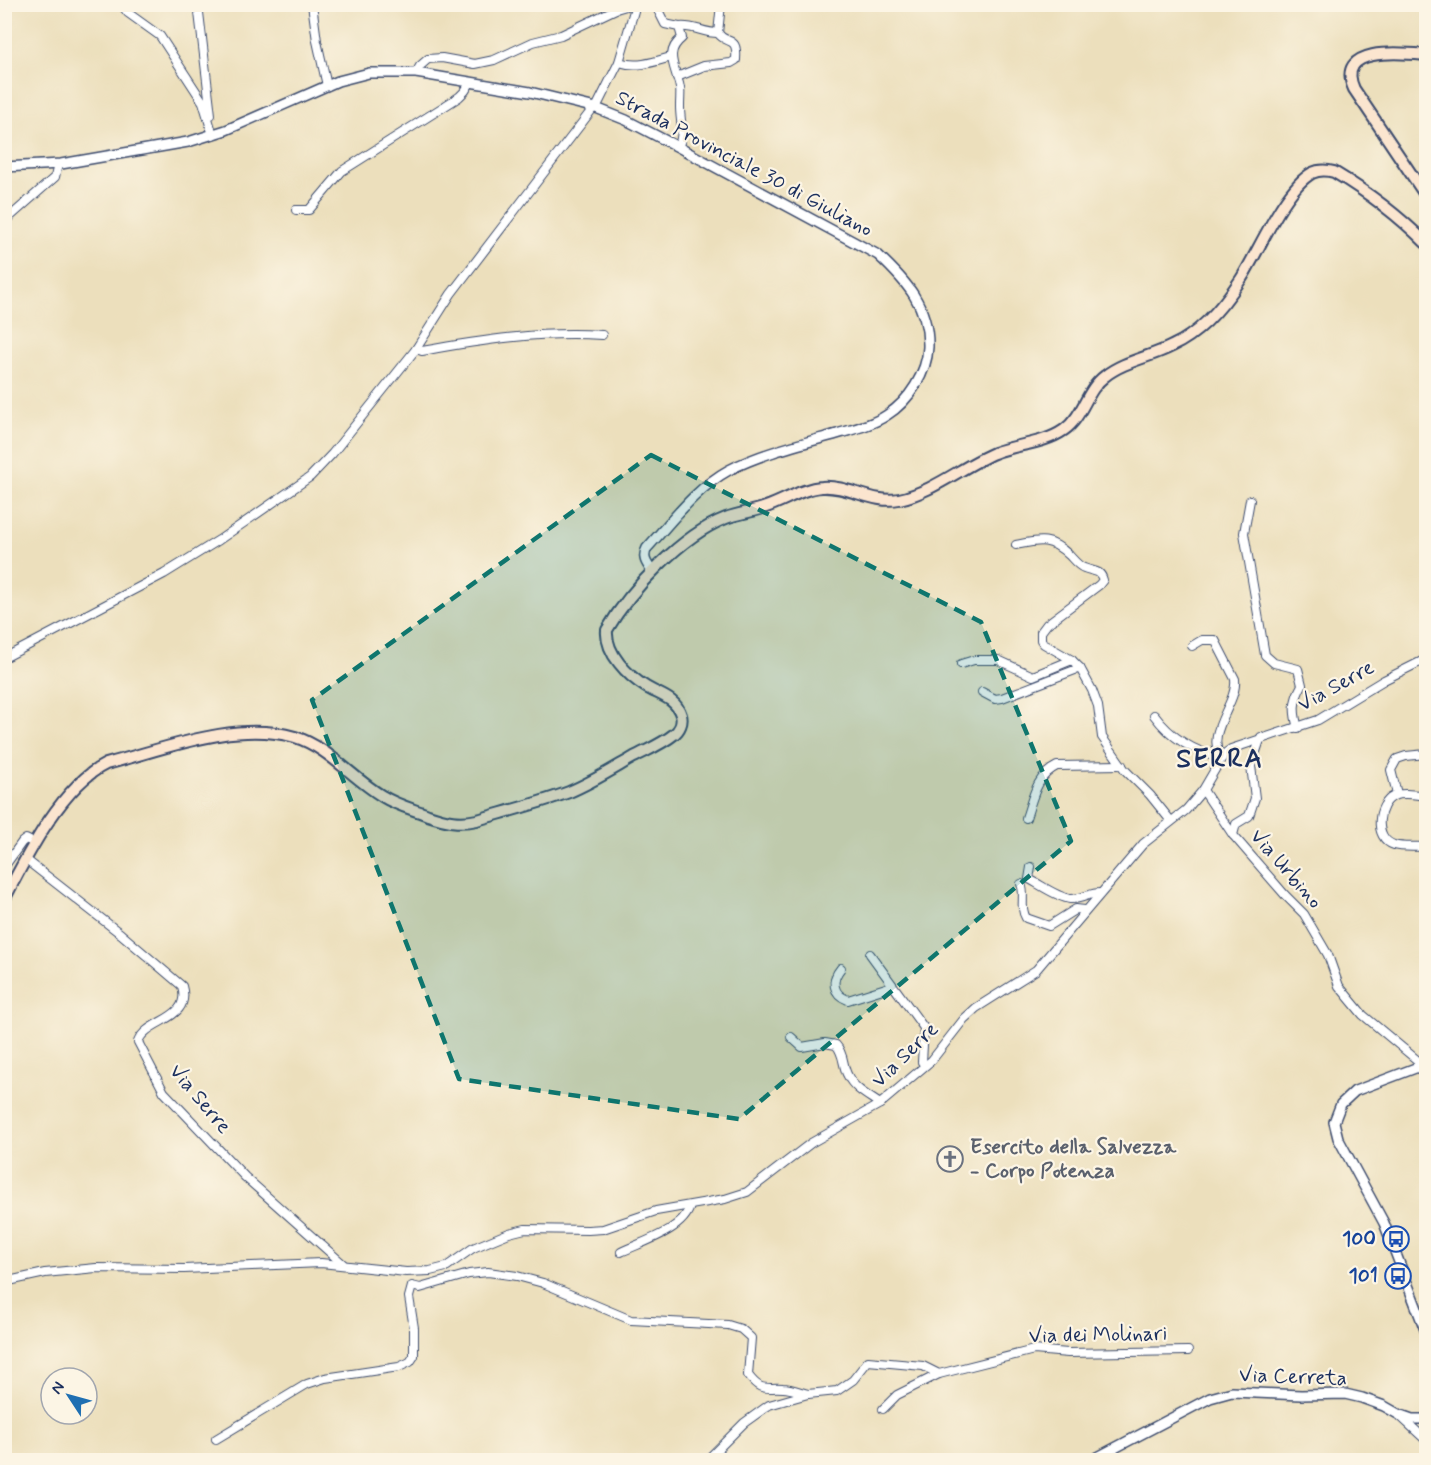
<svg xmlns="http://www.w3.org/2000/svg" width="1431" height="1465" font-family="Mynerve,sans-serif">
  <rect width="100%" height="100%" fill="#fcf5e5"/>
  <filter id="ink" filterUnits="userSpaceOnUse"><feTurbulence type="fractalNoise" baseFrequency=".0167" numOctaves="2"/><feDisplacementMap in="SourceGraphic" scale="12" xChannelSelector="R" yChannelSelector="G"/><feConvolveMatrix kernelMatrix="1 2 1 2 8 2 1 2 1" color-interpolation-filters="sRGB"/></filter>
  <filter id="wash" filterUnits="userSpaceOnUse"><feTurbulence type="fractalNoise" baseFrequency=".008" numOctaves="4" result="noise"/><feDisplacementMap in="SourceGraphic" scale="24" xChannelSelector="R" yChannelSelector="G"/><feGaussianBlur stdDeviation="1.35" result="paint"/><feColorMatrix in="noise" values="0 0 0 0 0 0 0 0 0 0 0 0 0 0 0 0 0 1.4 0 .05"/><feComposite in="paint" operator="in"/></filter>
  <g filter="url(#wash)">
    <rect width="100%" height="100%" fill="#ecdfbc"/>
  </g>
  <g filter="url(#ink)">
    <g fill="none" stroke-linecap="round" stroke-linejoin="round">
      <g stroke="#3a496c" stroke-width="10">
        <g id="minor">
          <path d="M 121,4 L 128,13 L 160,36 L 203,102 L 213,135"/>
          <path d="M 198,4 L 211,115"/>
          <path d="M 312,4 L 317,41 L 327,86"/>
          <path d="M 655,4 L 665,24 L 679,27 L 682,38 C 667,50 672,61 677,77"/>
          <path d="M 679,27 C 694,25 702,33 718,33 L 721,4"/>
          <path d="M 619,62 C 637,68 654,62 671,57"/>
          <path d="M 416,73 L 420,66 L 428,59 L 442,58 L 475,64 L 494,60 L 533,42 L 561,35 L 616,9 L 633,4"/>
          <path d="M 596,108 L 619,62 L 636,4"/>
          <path d="M 678,147 C 685,134 680,121 680,107 C 680,93 682,91 677,77 L 704,66 L 731,63 L 736,60 C 738,34 727,46 718,33"/>
          <path d="M 296,210 L 309,210 L 342,171 L 459,97 L 465,91 L 470,83"/>
          <path d="M 4,222 L 55,177 L 58,164"/>
          <path d="M 416,349 L 422,351 C 482,340 541,331 602,335"/>
          <path d="M 1250,500 L 1244,533 L 1265,655 L 1274,663 L 1298,669 L 1302,685 C 1293,701 1293,711 1298,728"/>
          <path d="M 1016,545 C 1040,540 1050,537 1069,555 C 1073,559 1078,566 1084,568 C 1093,572 1100,569 1103,580 L 1099,585 L 1047,624 L 1041,632 L 1041,640 L 1044,644 L 1072,660 L 1080,668"/>
          <path d="M 1192,646 L 1202,640 L 1215,640 L 1235,679 C 1238,704 1203,734 1222,758"/>
          <path d="M 4,658 L 164,574 L 219,540 L 310,477 L 332,454 L 416,349 L 451,294 L 594,107"/>
          <path d="M 961,664 L 974,660 L 998,660 L 1033,676 L 1072,660"/>
          <path d="M 982,692 L 995,699 L 1002,698 L 1080,668 L 1092,690 L 1098,706 L 1102,737 L 1125,770 L 1150,795 L 1171,821"/>
          <path d="M 1154,715 C 1171,738 1194,752 1222,758"/>
          <path d="M 1261,737 L 1251,766 L 1255,798 L 1249,816 L 1236,824 L 1233,835 L 1285,895 L 1304,914 L 1328,955 L 1339,986 L 1363,1015 L 1423,1065"/>
          <path d="M 1203,790 L 1233,835"/>
          <path d="M 1397,794 L 1391,770 L 1397,759 L 1406,756 L 1426,754"/>
          <path d="M 1426,796 C 1417,795 1402,792 1394,796 C 1377,804 1373,838 1394,845 C 1403,848 1417,846 1426,847"/>
          <path d="M 1026,818 C 1033,798 1036,776 1057,766 L 1122,765"/>
          <path d="M 25,859 L 121,934 L 182,986 C 192,1021 147,1018 138,1042 L 164,1092 L 245,1177 L 343,1264"/>
          <path d="M 4,867 L 22,842 L 26,839 L 34,843"/>
          <path d="M 1031,867 L 1029,879 C 1041,885 1057,897 1070,899 C 1081,900 1089,893 1100,893"/>
          <path d="M 1021,884 C 1026,895 1019,906 1026,918 L 1049,926 L 1076,909 L 1085,910"/>
          <path d="M 870,954 L 924,1028 L 922,1062 L 925,1065"/>
          <path d="M 841,968 C 831,980 832,994 848,1000 L 892,986"/>
          <path d="M 791,1037 L 802,1047 L 825,1043 L 836,1045 C 845,1055 842,1066 848,1076 C 854,1089 869,1096 880,1104"/>
          <path d="M 621,1252 C 642,1242 684,1230 690,1206"/>
          <path d="M 4,1282 L 45,1273 L 96,1268 L 184,1269 L 321,1263 L 406,1272 L 430,1271 L 446,1267 L 473,1248 L 509,1233 L 525,1229 L 588,1230 L 603,1229 L 656,1211 L 725,1199 L 747,1192 L 811,1143 L 880,1104 L 932,1060 L 964,1019 L 976,1008 L 1036,970 L 1143,844 L 1186,810 L 1203,790 L 1224,754 L 1231,749 L 1318,720 L 1384,680 L 1426,659"/>
          <path d="M 883,1409 L 897,1395 L 939,1374"/>
          <path d="M 1399,1415 L 1426,1440"/>
          <path d="M 216,1439 L 307,1384 L 325,1378 L 399,1367 L 410,1362 L 414,1356 L 414,1328 L 409,1297 L 412,1286 L 420,1288 L 469,1274 L 488,1272 L 517,1276 L 543,1283 L 631,1320 L 728,1325 L 741,1329 L 751,1338 L 748,1375 C 761,1392 764,1387 783,1388 C 791,1388 800,1392 808,1394"/>
          <path d="M 707,1460 L 744,1423 L 769,1405 L 808,1394 L 837,1391 L 853,1380 L 868,1361 L 923,1366 L 939,1374 L 1034,1350 L 1068,1353 L 1188,1351"/>
        </g>
      </g>
      <g stroke="#3a496c" stroke-width="12">
        <g id="tertiary">
          <path d="M 4,167 L 61,164 L 188,142 L 226,130 L 338,81 L 369,73 L 416,73 L 530,92 L 596,108 L 626,120 L 678,147 L 878,255 C 906,281 929,306 928,347 C 927,373 909,401 887,415 C 872,425 854,429 837,434 C 801,444 762,453 729,470 C 696,488 672,521 647,548 C 642,557 646,563 652,571"/>
          <path d="M 1426,1064 L 1355,1091 L 1341,1104 L 1334,1122 L 1338,1138 L 1384,1223 L 1426,1332"/>
          <path d="M 1092,1460 L 1210,1398 L 1232,1392 L 1301,1395 L 1345,1394 L 1362,1398 L 1384,1406 L 1398,1414 L 1412,1419 L 1426,1419"/>
        </g>
      </g>
      <g stroke="#3a496c" stroke-width="14">
        <g id="secondary">
          <path d="M 1426,55 C 1404,53 1334,45 1354,89 L 1426,196"/>
          <path d="M 4,900 C 26,857 62,785 106,764 C 165,749 234,720 295,737 C 328,747 352,778 382,796 C 396,805 412,809 428,815 C 446,821 459,824 477,820 C 508,811 540,803 569,792 C 591,783 613,769 634,757 C 647,750 662,744 673,735 C 680,730 683,722 681,715 C 676,698 659,695 646,687 C 628,676 605,653 607,630 C 630,590 682,535 726,518 C 739,513 753,512 766,507 C 784,501 803,488 822,487 C 848,485 873,504 899,499 C 933,492 963,466 994,453 C 1017,444 1044,444 1064,430 C 1083,417 1086,390 1105,376 C 1124,361 1151,357 1172,346 C 1201,333 1224,305 1241,279 C 1259,251 1284,189 1312,173 C 1320,169 1327,170 1334,172 C 1369,193 1398,215 1426,243"/>
        </g>
      </g>
      <use href="#minor" stroke="#fff" stroke-width="8"/>
      <use href="#tertiary" stroke="#fff" stroke-width="9"/>
      <use href="#secondary" stroke="#fbe5cf" stroke-width="10"/>
    </g>
  </g>
  <path fill="#0f766e" fill-opacity="0.2" stroke="#0f766e" stroke-width="4.5" stroke-dasharray="12 8" stroke-linejoin="round" d="M 651,455 L 981,622 L 1071,841 L 739,1119 L 459,1079 L 312,700 Z"/>
  <defs>
    <g id="church-ring" transform="scale(1.35)"><circle r="9.5" fill="#fcf5e5" stroke="#6b7280" stroke-width="1.5"/><path d="M-1.2-6h2.4v3.5h3.3v2.4h-3.3V6h-2.4V-.1h-3.3v-2.4h3.3Z" fill="#6b7280"/></g>
    <g id="bus-ring" transform="scale(1.35)"><circle r="9.5" fill="#fcf5e5" stroke="#1a4fb4" stroke-width="1.5"/><path d="M-5-6H5V4H4V6H2V4H-2V6H-4V4H-5ZM-3.5-4V0h7V-4ZM-3.5 1.2v1.5H-2V1.2ZM2 1.2v1.5H3.5V1.2Z" fill="#1a4fb4"/></g>
  </defs>
  <g fill-rule="evenodd">
    <use href="#church-ring" x="950" y="1159"/>
    <use href="#bus-ring" x="1396" y="1239"/>
    <use href="#bus-ring" x="1398" y="1276"/>
  </g>
  <g text-anchor="middle" dominant-baseline="central" stroke-width="4.5" stroke-linejoin="round" paint-order="stroke">
    <g font-size="21" fill="#1b2f5e" stroke="#fcf5e5">
      <text transform="translate(744 164) rotate(28)">Strada Provinciale 30 di Giuliano</text>
      <text transform="translate(1336 686) rotate(-29)">Via Serre</text>
      <text transform="translate(1286 869) rotate(49)">Via Urbino</text>
      <text transform="translate(905 1055) rotate(-44)">Via Serre</text>
      <text transform="translate(200 1099) rotate(50)">Via Serre</text>
      <text transform="translate(1098 1335) rotate(-1)">Via dei Molinari</text>
      <text transform="translate(1293 1377) rotate(2)">Via Cerreta</text>
    </g>
    <g font-size="21" font-weight="bold" fill="#5b616d" stroke="#fcf5e5" text-anchor="start">
      <text x="970" y="1147">Esercito della Salvezza<tspan x="970" dy="24">- Corpo Potenza</tspan></text>
    </g>
    <g font-size="21" font-weight="bold" fill="#164399" stroke="#fcf5e5" text-anchor="end">
      <text x="1376" y="1239">100</text>
      <text x="1378" y="1276">101</text>
    </g>
    <g font-size="27" font-weight="bold" letter-spacing="1.5" fill="#1b2f5e" stroke="#fcf5e5">
      <text x="1220" y="759">SERRA</text>
    </g>
  </g>
  <rect width="1431" height="1465" fill="none" stroke="#fcf5e5" stroke-width="24"/>
  <g transform="translate(69 1396) rotate(306)"><circle r="28" fill="#fcf5e5" stroke="#a2a6af" stroke-width="1.5"/>
  <path d="M0-4.5L10 22L0 15L-10 22Z" fill="#1f6fb2"/>
  <text y="-9" font-size="16" font-weight="bold" text-anchor="middle" fill="#1b2f5e">N</text>
  </g>
</svg>
